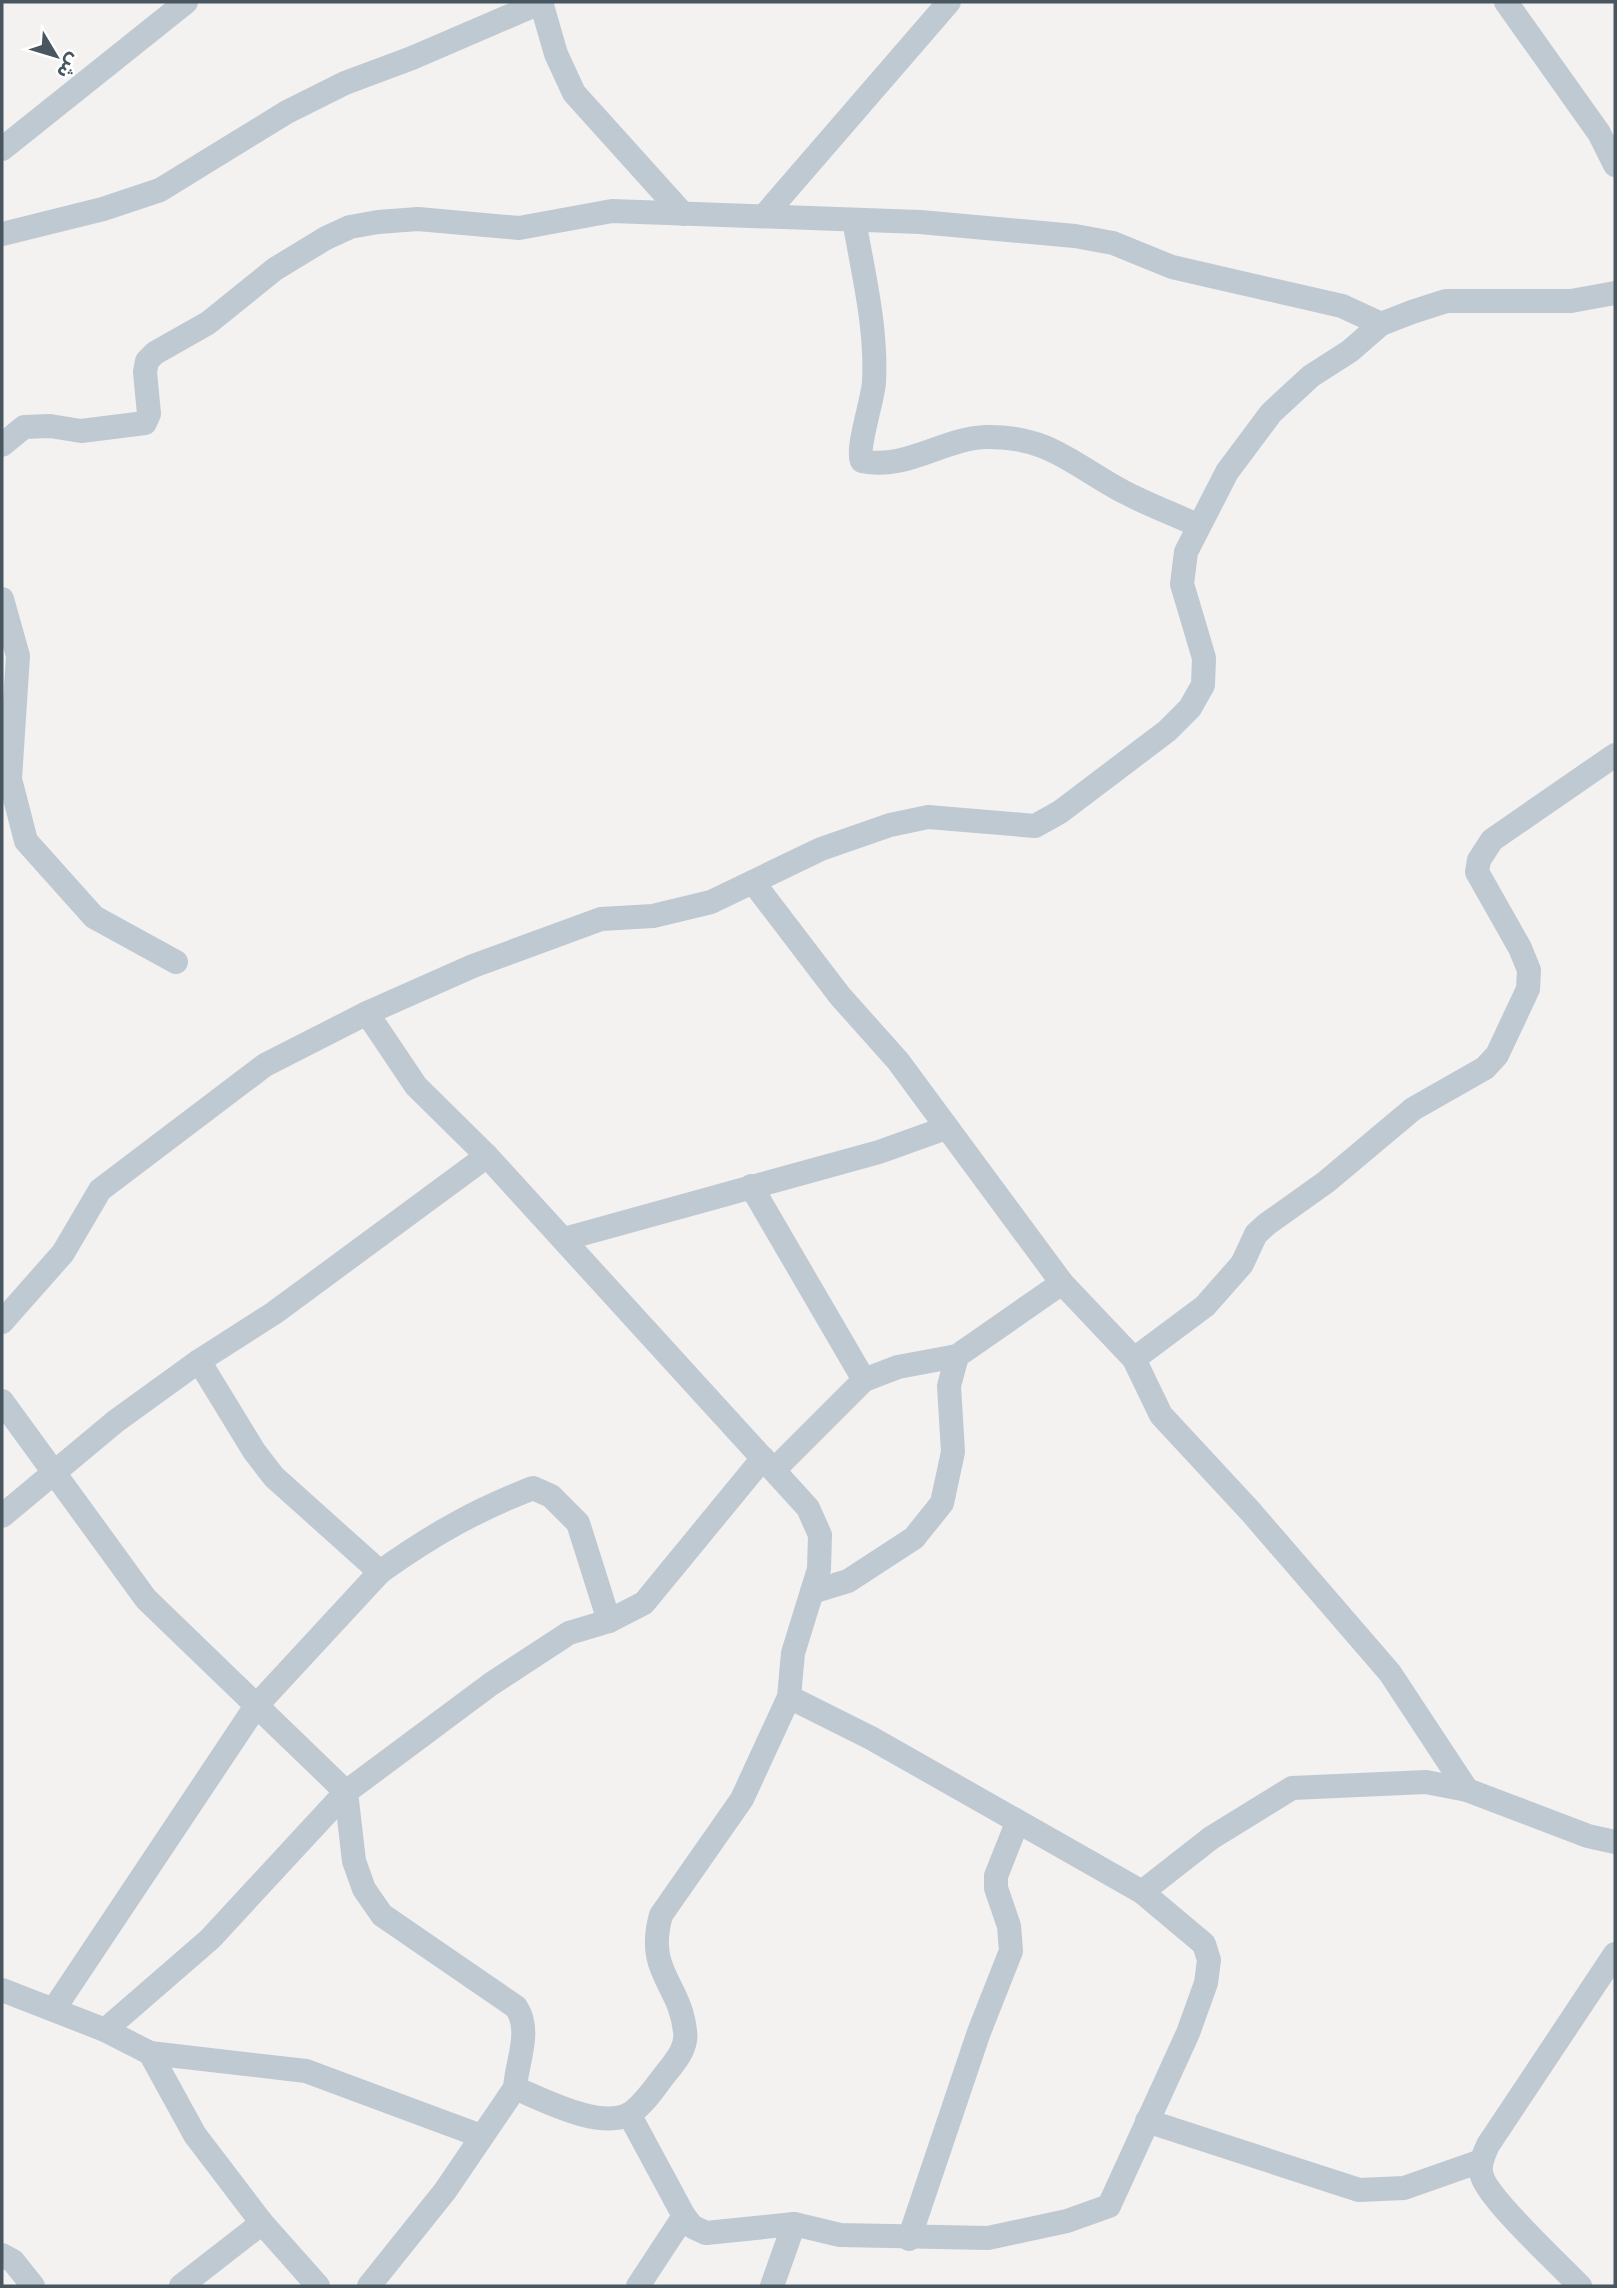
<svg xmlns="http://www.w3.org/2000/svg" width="1617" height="2288" font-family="Montserrat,'Noto Sans Arabic',sans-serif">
  <rect width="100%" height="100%" fill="#f4f1f1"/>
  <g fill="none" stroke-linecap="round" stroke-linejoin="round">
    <g stroke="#bfc9d1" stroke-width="24">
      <path d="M 541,2 L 556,54 L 574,93 L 683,214"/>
      <path d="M 1506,2 L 1599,133 L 1615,165"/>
      <path d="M 2,149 L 186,2"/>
      <path d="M 764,216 L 949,2"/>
      <path d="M 854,220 C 863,272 877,328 874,382 C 873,400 856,449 862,461 C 906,471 943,438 987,437 C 1049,436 1073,465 1124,492 C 1147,504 1173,514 1197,525"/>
      <path d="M 2,234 L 103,209 L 160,190 L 287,112 L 345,83 L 412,58 L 542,2"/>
      <path d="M 2,445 L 24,427 L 50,426 L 81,431 L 145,423 L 149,414 L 145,372 L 147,361 L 155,353 L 208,323 L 275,269 L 326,238 L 350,227 L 378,222 L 418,219 L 519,228 L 612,211 L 920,222 L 1075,236 L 1113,243 L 1172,267 L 1342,306 L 1381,324"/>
      <path d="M 2,599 L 18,656 L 10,779 L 26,841 L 94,917 L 176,962"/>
      <path d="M 753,882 L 840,996 L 898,1061 L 1062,1283 L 1134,1359 L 1161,1415 L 1251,1512 L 1390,1673 L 1467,1790"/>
      <path d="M 367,1013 L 416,1086 L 487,1156 L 808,1508 L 820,1535 L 819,1569 L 793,1653 L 789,1697 L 742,1799 L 661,1915 C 645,1972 680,1983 685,2031 C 688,2049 673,2064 663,2077 C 653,2090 644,2104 631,2113 C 602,2131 544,2100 515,2088 L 445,2191 L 369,2286"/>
      <path d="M 751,1186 L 864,1380"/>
      <path d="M 564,1239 L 879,1152 L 946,1128"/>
      <path d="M 2,1322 L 63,1253 L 100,1190 L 265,1065 L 367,1013 L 473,966 L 601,919 L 653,916 L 711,902 L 821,849 L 890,825 L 928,817 L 1035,826 L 1060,812 L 1167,731 L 1190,708 L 1203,685 L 1204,658 L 1182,584 L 1186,552 L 1227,472 L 1271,413 L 1311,376 L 1350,351 L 1381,324 L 1412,312 L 1446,301 L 1571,301 L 1615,293"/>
      <path d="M 1134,1359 L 1205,1306 L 1242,1264 L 1256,1234 L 1267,1224 L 1326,1182 L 1413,1109 L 1485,1068 L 1497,1055 L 1528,989 L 1529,970 L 1520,948 L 1477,872 L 1479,860 L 1492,840 L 1615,755"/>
      <path d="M 199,1361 L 254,1451 L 274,1477 L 380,1572 C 432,1535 474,1511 533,1488 L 551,1496 L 578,1523 L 609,1621"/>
      <path d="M 2,1401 L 146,1599 L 346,1792 L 354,1861 L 364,1889 L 382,1915 L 516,2007 C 532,2031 517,2060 515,2088"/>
      <path d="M 774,1470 L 864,1380 L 898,1367 L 957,1356 L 1062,1283"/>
      <path d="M 2,1516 L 116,1421 L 199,1361 L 274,1313 L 487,1156"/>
      <path d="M 812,1592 L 848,1581 L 914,1538 L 942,1503 L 953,1452 L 949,1386 L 957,1356"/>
      <path d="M 1142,1892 L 1211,1838 L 1292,1788 L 1426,1782 L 1467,1790 L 1588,1836 L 1615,1842"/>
      <path d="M 2,1990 L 105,2030 L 150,2053 L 306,2071 L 481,2136"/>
      <path d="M 54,2009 L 256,1706 L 380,1572"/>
      <path d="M 105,2030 L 210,1939 L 346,1792 L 491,1684 L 569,1633 L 609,1621 L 644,1603 L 763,1458"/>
      <path d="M 150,2053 L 195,2135 L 262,2223 L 318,2286"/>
      <path d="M 629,2114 L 684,2216 L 693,2227 L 706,2233 L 794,2224 L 840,2235 L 988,2238 L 1067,2221 L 1109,2206 L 1188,2033 L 1206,1983 L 1209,1960 L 1204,1944 L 1142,1892 L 871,1738 L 789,1697"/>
      <path d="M 1147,2121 L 1359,2190 L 1404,2188 L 1481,2161"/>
      <path d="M 909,2239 L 979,2032 L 1011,1951 L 1009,1926 L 996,1888 L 996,1876 L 1017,1823"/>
      <path d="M 2,2255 L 13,2261 L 33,2286"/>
      <path d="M 181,2286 L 262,2223"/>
      <path d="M 638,2286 L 684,2216"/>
      <path d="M 772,2286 L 794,2224"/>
      <path d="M 1580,2286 C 1561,2266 1488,2199 1482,2176 C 1478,2166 1484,2154 1488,2145 L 1615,1954"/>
    </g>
  </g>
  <rect width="1617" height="2288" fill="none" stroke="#485660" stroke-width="7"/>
  <g transform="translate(56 56) rotate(128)" stroke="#ffffff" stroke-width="5" paint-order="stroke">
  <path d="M0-5L12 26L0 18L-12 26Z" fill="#485660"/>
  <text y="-10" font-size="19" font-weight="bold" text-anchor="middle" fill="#485660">ش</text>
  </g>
</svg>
